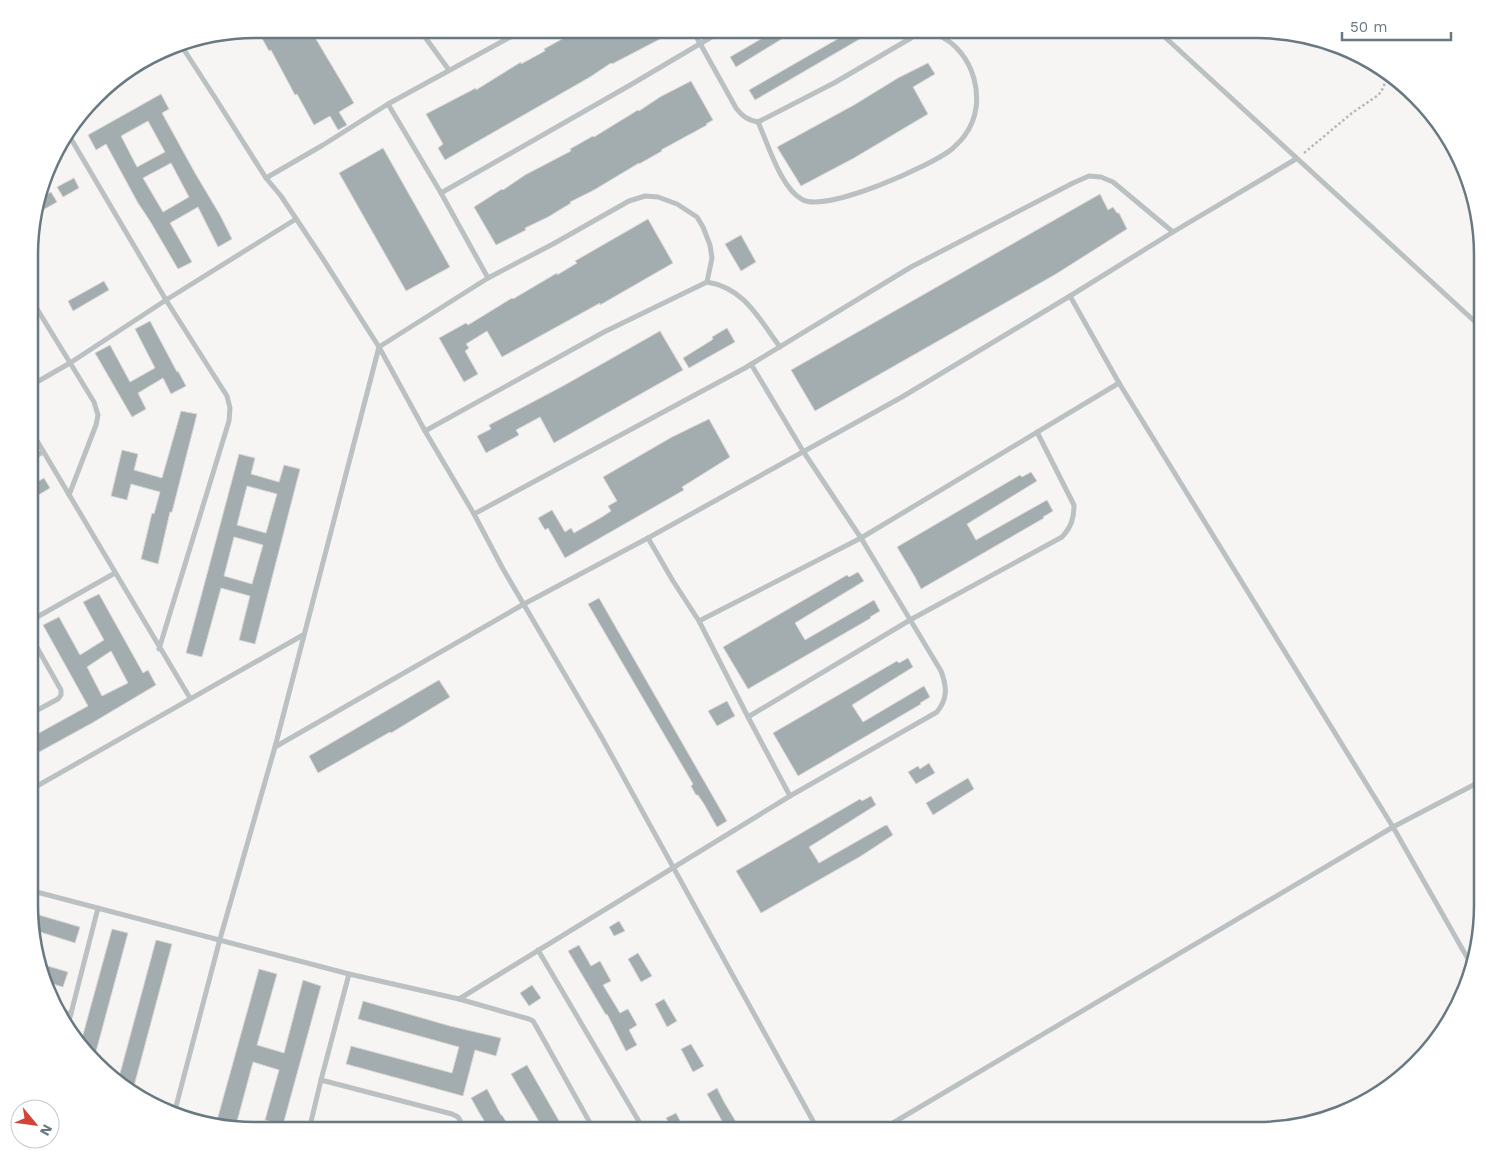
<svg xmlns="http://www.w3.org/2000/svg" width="1512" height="1159" font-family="'Work Sans',sans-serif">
  <rect width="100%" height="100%" fill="#f6f5f3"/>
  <g fill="#a3acaf" stroke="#d7d7d5" fill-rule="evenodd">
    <path d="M 257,29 L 310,29 L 354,103 L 339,112 L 347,125 L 338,130 L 330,116 L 314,125 L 297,94 L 295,95 L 271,50 L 269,51 Z"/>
    <path d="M 580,29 L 655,29 L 660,39 L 612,64 L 611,63 L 590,77 L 445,160 L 438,148 L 443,144 L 426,114 L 476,88 L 476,90 L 521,62 L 521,64 L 545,51 L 544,49 Z"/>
    <path d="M 778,29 L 798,29 L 736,67 L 730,57 Z"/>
    <path d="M 855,29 L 877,29 L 755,100 L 749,90 Z"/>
    <path d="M 928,63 L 935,74 L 913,87 L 928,114 L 854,158 L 801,186 L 777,147 L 854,105 L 898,78 Z"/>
    <path d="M 691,81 L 713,120 L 706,124 L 707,125 L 661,150 L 662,151 L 639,164 L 639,163 L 594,190 L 570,202 L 571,203 L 548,217 L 525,228 L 526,230 L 496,245 L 474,207 L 502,189 L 503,190 L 525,175 L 571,151 L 570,149 L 593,136 L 594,137 L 638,110 L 639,111 L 660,97 Z"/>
    <path d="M 161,94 L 169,109 L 162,113 L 195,173 L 220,215 L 232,239 L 218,247 L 198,207 L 170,223 L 192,262 L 178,269 L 150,221 L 138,203 L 106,144 L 96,150 L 88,135 ZM 148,121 L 165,152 L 137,167 L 121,136 ZM 171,163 L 189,197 L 163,212 L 143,178 Z"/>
    <path d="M 383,148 L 450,267 L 406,291 L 339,173 Z"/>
    <path d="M 74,178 L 79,188 L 63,197 L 57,187 Z"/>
    <path d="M 51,192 L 57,202 L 34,215 L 40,198 Z"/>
    <path d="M 1100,194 L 1108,210 L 1113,207 L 1117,213 L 1119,213 L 1127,229 L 1056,274 L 815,411 L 791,370 Z"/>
    <path d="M 648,219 L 673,263 L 600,305 L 600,303 L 502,357 L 487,331 L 466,344 L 469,348 L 465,351 L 478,374 L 464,382 L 439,338 L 466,323 L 468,325 L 512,298 L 513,299 L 557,273 L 557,275 L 577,263 L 575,261 Z"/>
    <path d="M 741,235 L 756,262 L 741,271 L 725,244 Z"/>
    <path d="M 104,281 L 109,290 L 73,311 L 68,301 Z"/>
    <path d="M 150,321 L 177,372 L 178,371 L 186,386 L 171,394 L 163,378 L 138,393 L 146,409 L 132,417 L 95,353 L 110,345 L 130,382 L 155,368 L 135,329 Z"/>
    <path d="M 727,328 L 735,342 L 689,368 L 683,358 L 712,340 L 713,339 L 712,337 Z"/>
    <path d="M 660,331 L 683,370 L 554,443 L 540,417 L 516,430 L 519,435 L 486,453 L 477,436 L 491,429 L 489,425 L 563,386 Z"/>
    <path d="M 181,411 L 197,414 L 172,512 L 170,512 L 158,564 L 141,559 L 152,513 L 154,514 L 160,492 L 131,484 L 127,500 L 111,496 L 122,450 L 138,454 L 134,470 L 162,478 Z"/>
    <path d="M 709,419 L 730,457 L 682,487 L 684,490 L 565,558 L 548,528 L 545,530 L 538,518 L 552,510 L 565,532 L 571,528 L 574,533 L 602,517 L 611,511 L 608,506 L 617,501 L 603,477 L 672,437 Z"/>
    <path d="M 239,454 L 255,458 L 251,474 L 279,482 L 284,465 L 300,469 L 255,644 L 239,640 L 250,596 L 221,588 L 202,657 L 186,653 ZM 247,486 L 277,494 L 266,533 L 237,525 ZM 234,537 L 263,545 L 252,584 L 224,576 Z"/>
    <path d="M 1031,472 L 1037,481 L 967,524 L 976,540 L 1047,500 L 1053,511 L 1043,517 L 1044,518 L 921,589 L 915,577 L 897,547 L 1020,475 L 1022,477 Z"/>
    <path d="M 44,478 L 50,488 L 30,500 L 30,486 Z"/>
    <path d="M 858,572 L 864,581 L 795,623 L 805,640 L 874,600 L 880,611 L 870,617 L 871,618 L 748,689 L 723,647 L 847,575 L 849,577 Z"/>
    <path d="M 99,594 L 143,673 L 148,670 L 156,685 L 92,723 L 30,757 L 30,738 L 88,706 L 43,625 L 59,617 L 80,655 L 104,640 L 83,602 ZM 111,651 L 128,683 L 102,696 L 87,667 Z"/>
    <path d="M 599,598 L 727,821 L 717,827 L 704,804 L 698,795 L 696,795 L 691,786 L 693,784 L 588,604 Z"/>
    <path d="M 908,658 L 913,667 L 852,705 L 863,722 L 924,686 L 930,697 L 920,703 L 921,704 L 798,776 L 773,733 L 897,661 L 899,663 Z"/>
    <path d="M 439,680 L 450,697 L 391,733 L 390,732 L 318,773 L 309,756 Z"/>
    <path d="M 727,701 L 735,716 L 717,726 L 708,711 Z"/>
    <path d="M 929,763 L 935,773 L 916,784 L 908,772 L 918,766 L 920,769 Z"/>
    <path d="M 968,778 L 974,789 L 933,815 L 926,803 Z"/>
    <path d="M 871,796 L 876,805 L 809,847 L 819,863 L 884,826 L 887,825 L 893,835 L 861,856 L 761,913 L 736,871 L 860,799 L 862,801 Z"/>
    <path d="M 39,915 L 80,927 L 75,943 L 34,930 Z"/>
    <path d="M 619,921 L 625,931 L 614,936 L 609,927 Z"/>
    <path d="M 112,929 L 128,933 L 94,1059 L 81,1042 Z"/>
    <path d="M 156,940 L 172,944 L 134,1086 L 118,1081 Z"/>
    <path d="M 579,945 L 591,966 L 600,961 L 611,981 L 603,985 L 620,1013 L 628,1009 L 637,1025 L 629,1030 L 637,1045 L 626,1051 L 607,1014 L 606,1015 L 568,951 Z"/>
    <path d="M 638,953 L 652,976 L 641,982 L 628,959 Z"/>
    <path d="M 41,964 L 68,972 L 63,987 L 46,982 Z"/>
    <path d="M 259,969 L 277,974 L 257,1045 L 284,1053 L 303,980 L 321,986 L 283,1125 L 265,1120 L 279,1070 L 253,1062 L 235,1129 L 216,1124 Z"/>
    <path d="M 532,985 L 541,998 L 529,1006 L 520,993 Z"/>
    <path d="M 664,999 L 677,1021 L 667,1027 L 655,1004 Z"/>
    <path d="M 363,1001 L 450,1026 L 501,1038 L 496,1056 L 475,1050 L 463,1096 L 346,1064 L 351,1046 L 452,1073 L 459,1047 L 358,1019 Z"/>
    <path d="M 691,1044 L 704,1066 L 693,1072 L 681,1049 Z"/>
    <path d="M 527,1065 L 562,1126 L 555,1130 L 544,1130 L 511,1074 Z"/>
    <path d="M 717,1088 L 724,1102 L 741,1130 L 727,1130 L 707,1094 Z"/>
    <path d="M 487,1089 L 501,1115 L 502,1115 L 511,1130 L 490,1130 L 480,1114 L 471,1098 Z"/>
    <path d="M 676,1113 L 685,1130 L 673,1130 L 666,1118 Z"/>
  </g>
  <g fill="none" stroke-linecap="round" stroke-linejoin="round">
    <path stroke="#b5b9bb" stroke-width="2.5" stroke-dasharray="2.5 2.5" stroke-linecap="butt" d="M 1304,153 L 1352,113 L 1377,96 L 1381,92 L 1389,74"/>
    <g stroke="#bbc0c2" stroke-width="5">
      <path d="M 421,29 L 422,33 L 449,70"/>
      <path d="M 692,29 L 736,108 C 743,117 748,120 758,122 L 834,83 L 911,38 L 920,29"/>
      <path d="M 1156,29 L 1483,329"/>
      <path d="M 179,42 L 214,96 L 266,178 L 281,196 L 323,259 L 379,347 L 425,431 L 474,514 L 503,569 L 602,738 L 818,1130"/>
      <path d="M 388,104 L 441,193 L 488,278"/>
      <path d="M 758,122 C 768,144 781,189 803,200 C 828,212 931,166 952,149 C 956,145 962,140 965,135 C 989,103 974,49 937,35 C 931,33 924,33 918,32"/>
      <path d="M 67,132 L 166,300 L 227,396 L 230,408 L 229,421 L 159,649"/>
      <path d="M 266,178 L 323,145 L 388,104 L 525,29"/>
      <path d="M 441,193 L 632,84 L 725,29"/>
      <path d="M 1070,296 L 1119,383 L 1393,827 L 1472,966"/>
      <path d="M 31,299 L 94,402 L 98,415 L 96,425 L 69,495"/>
      <path d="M 30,386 L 70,363 L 166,300 L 296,219"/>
      <path d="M 30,429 L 190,698"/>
      <path d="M 425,431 L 604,332 L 707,282 C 745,288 759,319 780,347"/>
      <path d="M 30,459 L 43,452"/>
      <path d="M 474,514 L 745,368 L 911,267 L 1073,183 L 1089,176 L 1101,177 L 1113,182 L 1173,232"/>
      <path d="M 648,538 L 673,581 L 699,621 L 861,538 L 1119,383"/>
      <path d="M 30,621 L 115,573"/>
      <path d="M 699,621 L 748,717 L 790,796 L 937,712 C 948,698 947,687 941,671 L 861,538 L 803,451 L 751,364"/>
      <path d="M 30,714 L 58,699 L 61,695 L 61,690 L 30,635"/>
      <path d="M 748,717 L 910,620 L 1062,537 C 1071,527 1074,519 1074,505 L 1037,432"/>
      <path d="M 275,747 L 524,604 L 648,538 L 902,397 L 1070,296 L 1173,232 L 1296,159"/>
      <path d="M 30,790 L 303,635"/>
      <path d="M 29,890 L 349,974 L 459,999 L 529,1019 L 533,1021 L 536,1026 L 594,1130"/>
      <path d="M 538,950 L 644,1130"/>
      <path d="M 459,999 L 790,796"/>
      <path d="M 56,1010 L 71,1014"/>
      <path d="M 68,1025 L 98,908"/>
      <path d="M 321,1080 L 452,1114 L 458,1117 L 466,1130"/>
      <path d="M 174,1114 L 220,939 L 275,747 L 379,347 L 488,278 L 553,244 L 629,201 L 645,196 L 658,197 L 677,204 L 697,217 L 703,227 L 710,245 L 712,258 L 707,282"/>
      <path d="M 309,1130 L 321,1080 L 349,974"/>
      <path d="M 881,1130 L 1393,827 L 1483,780"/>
    </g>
  </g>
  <path d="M0 0H1512V1159H0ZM255 38H1257A217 217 0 0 1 1474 255V905A217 217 0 0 1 1257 1122H255A217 217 0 0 1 38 905V255A217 217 0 0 1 255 38Z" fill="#fff" fill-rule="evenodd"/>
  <path fill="none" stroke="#687981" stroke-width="2.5" d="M255 38H1257A217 217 0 0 1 1474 255V905A217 217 0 0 1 1257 1122H255A217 217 0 0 1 38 905V255A217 217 0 0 1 255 38Z"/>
  <g transform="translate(35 1124) rotate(119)"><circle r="24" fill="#ffffff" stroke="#c3c9cd"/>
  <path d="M0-4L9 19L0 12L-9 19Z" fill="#d24436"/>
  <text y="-8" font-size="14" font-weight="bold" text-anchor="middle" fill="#687981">N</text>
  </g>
  <path d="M1342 32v8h109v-8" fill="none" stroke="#687981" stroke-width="2.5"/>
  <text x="1350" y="32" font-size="15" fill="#687981" stroke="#ffffff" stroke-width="4" paint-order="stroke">50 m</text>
</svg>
